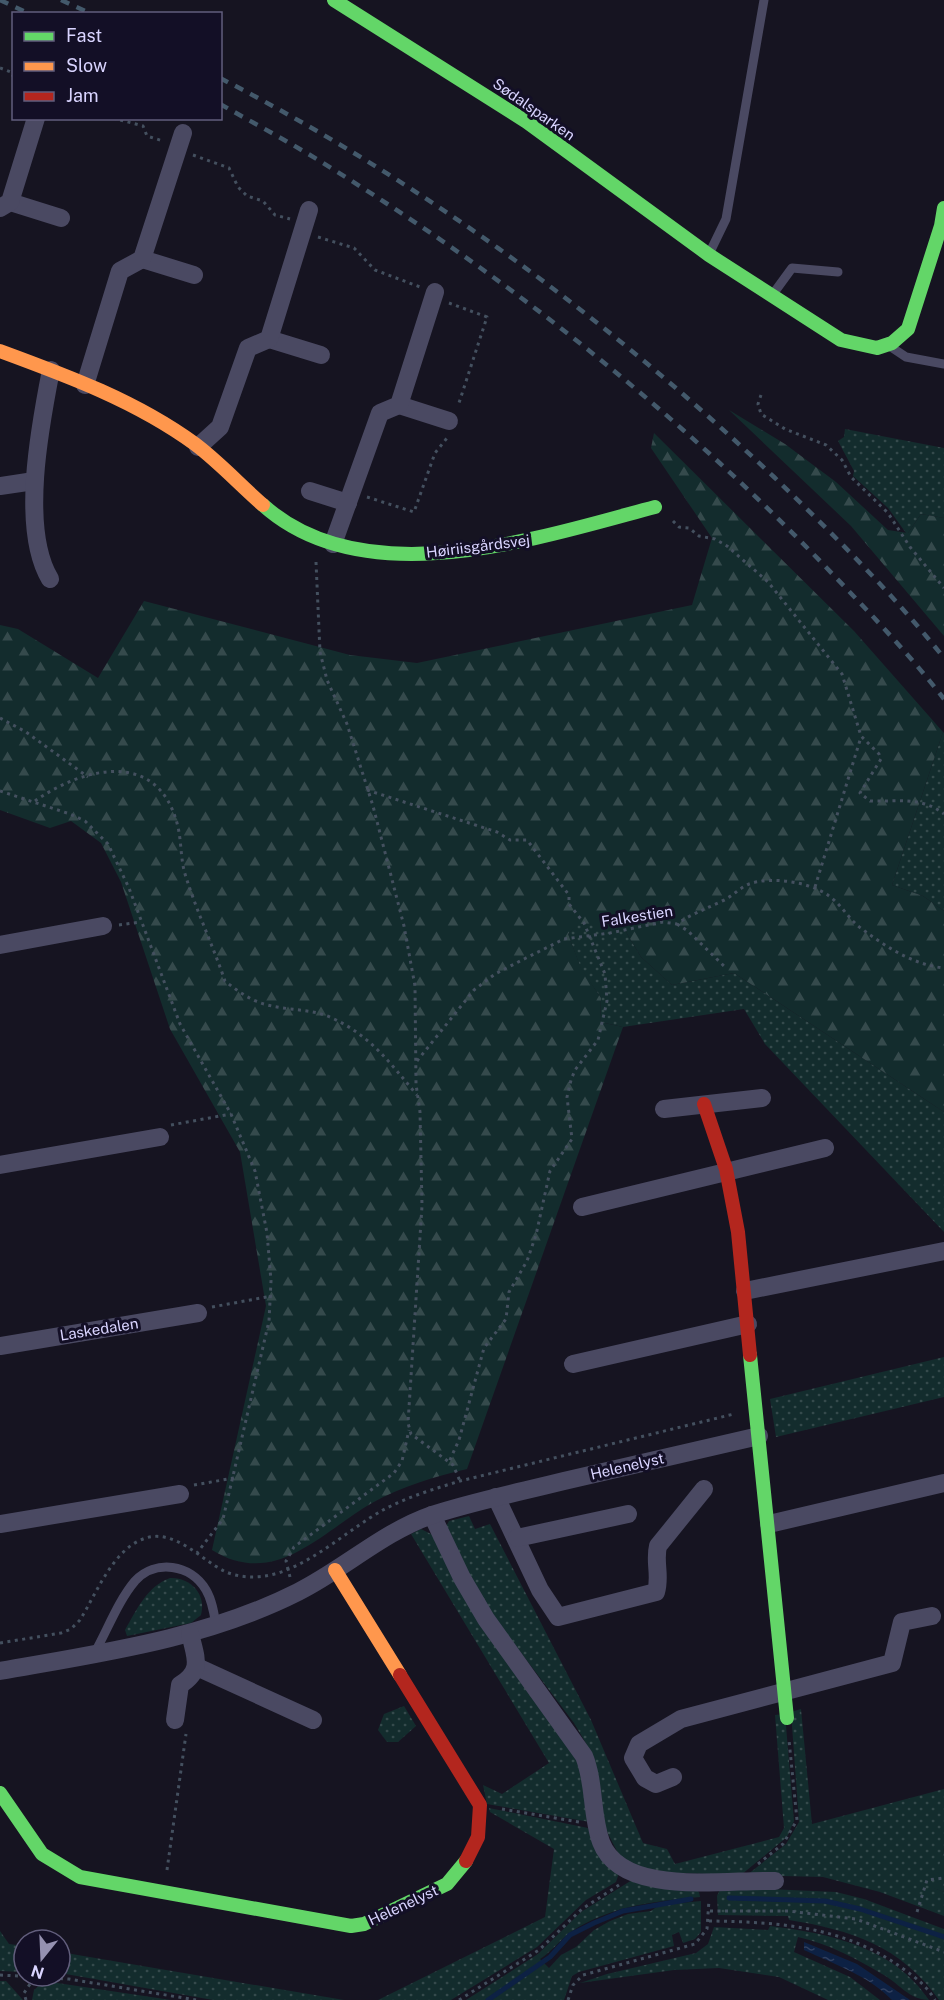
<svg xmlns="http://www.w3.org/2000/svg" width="944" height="2000" font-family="'Public Sans',sans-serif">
  <defs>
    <pattern id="green-dots" width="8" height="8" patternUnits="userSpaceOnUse" patternTransform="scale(1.5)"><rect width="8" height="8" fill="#132c2d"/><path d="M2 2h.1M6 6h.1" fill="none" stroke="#354a4c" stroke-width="1.8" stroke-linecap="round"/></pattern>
    <pattern id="forest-firs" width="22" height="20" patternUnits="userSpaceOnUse" patternTransform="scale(1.5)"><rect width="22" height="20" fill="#132c2d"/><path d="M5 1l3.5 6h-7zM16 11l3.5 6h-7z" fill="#354a4c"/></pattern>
    <pattern id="water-ripples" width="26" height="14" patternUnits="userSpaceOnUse" patternTransform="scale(1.5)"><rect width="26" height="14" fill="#0d2144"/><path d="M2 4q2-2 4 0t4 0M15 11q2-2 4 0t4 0" fill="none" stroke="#304060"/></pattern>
  </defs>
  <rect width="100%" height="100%" fill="#161421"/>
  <g fill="url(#green-dots)">
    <path d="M 845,429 L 944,448 L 944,518 L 921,514 L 908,533 L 906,533 L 888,508 L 853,476 L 854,471 L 838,441 L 844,437 Z"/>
    <path d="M 943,732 L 944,733 L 944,911 L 923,896 L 892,885 Z"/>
    <path d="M 620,922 L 641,957 L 672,985 L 734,973 L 944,1112 L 944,1232 L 765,1044 L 744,1009 L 623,1027 L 600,1022 L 601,998 L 581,969 L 568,934 L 579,923 Z"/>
    <path d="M 944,1357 L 944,1397 L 776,1437 L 770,1399 Z"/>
    <path d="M 469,1516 L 475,1529 L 490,1524 L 591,1720 L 643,1843 L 667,1849 L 675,1864 L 779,1837 L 784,1828 L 775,1715 L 785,1714 L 794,1821 L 787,1837 L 741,1875 L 646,1872 L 620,1857 L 604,1826 L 587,1745 L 574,1723 L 482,1601 L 444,1530 L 449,1521 Z"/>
    <path d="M 421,1529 L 433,1535 L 585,1771 L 590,1822 L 487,1804 L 483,1785 L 502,1794 L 549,1763 L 411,1534 Z"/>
    <path d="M 170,1578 C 190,1577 207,1594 201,1615 L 191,1623 L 127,1636 L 125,1630 C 136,1611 147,1586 170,1578 Z"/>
    <path d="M 404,1706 L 416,1726 L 398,1742 L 387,1742 L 378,1730 L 384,1714 Z"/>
    <path d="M 801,1709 L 812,1824 L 944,1789 L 944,1848 L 934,1888 L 944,1892 L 944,1916 L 880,1892 L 823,1877 L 747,1875 L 786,1844 L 799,1822 L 791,1712 Z"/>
    <path d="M 489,1808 L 588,1828 L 597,1853 L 619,1873 L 616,1882 L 586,1900 L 537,1947 L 451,2000 L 378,2000 L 545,1917 L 554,1849 L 490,1812 Z"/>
    <path d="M 632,1880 L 695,1889 L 699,1892 L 700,1897 C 656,1901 609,1906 571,1932 C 560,1940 551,1952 540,1959 L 549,1968 L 561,1955 L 576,1947 L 594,1930 L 610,1921 L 628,1914 L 651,1911 L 659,1905 L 701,1901 L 701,1932 L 695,1939 L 683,1943 L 679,1932 L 672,1935 L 674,1946 L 579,1972 L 572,1976 L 564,2000 L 466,2000 L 538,1954 L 581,1912 Z"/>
    <path d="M 721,1887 L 836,1892 L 864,1899 L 944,1929 L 944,2000 L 939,2000 C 901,1946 851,1930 789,1920 L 788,1916 L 718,1915 L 717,1896 Z"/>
    <path d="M 770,1926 C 828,1933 894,1947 929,2000 C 909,2000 899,1983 882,1974 C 855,1958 829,1944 798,1937 L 794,1952 L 850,1977 L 880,2000 L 828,2000 L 779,1977 L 719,1968 L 674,1970 L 580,1983 L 607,1974 L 696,1953 L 708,1944 L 714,1927 L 768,1930 Z"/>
    <path d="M 0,1931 L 9,1944 L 24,1946 L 24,1972 L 0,1971 Z"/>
    <path d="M 60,1952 L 344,2000 L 213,2000 L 60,1973 Z"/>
    <path d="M 0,1981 L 6,1981 L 23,2000 L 0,2000 Z"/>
    <path d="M 44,1981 L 171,2000 L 32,2000 L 34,1990 Z"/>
  </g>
  <g fill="url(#forest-firs)">
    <path d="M 729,410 L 785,444 L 836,482 L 888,530 L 908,533 L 921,514 L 944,518 L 944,636 L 851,526 Z"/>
    <path d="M 654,433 L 854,631 L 943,732 L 892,885 L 923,896 L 944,911 L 944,1112 L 734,973 L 672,985 L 641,957 L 620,922 L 579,924 L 568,934 L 581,968 L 601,998 L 600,1022 L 623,1027 L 467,1469 C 434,1477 402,1486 372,1503 C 320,1533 275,1589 212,1550 L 266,1306 L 240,1152 L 170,1029 L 121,882 L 101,843 L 71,821 L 50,828 L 0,810 L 0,625 L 18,629 L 98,678 L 144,601 L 350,655 L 417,663 L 692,605 L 712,538 L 651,448 Z"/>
    <path d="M 944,1848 L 944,1892 L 933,1888 Z"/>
  </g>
  <path fill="url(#water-ripples)" d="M 804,1942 L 857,1964 L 910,2000 L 892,2000 C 869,1976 834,1964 804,1950 Z"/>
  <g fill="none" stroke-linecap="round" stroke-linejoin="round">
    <g stroke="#0d2144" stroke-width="5">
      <path d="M 729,1898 L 825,1901 L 860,1909 L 944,1937"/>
      <path d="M 488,2000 L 550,1957 L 570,1935 L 594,1923 L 623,1911 L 691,1899"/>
    </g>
    <g stroke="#44505f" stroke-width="3" stroke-dasharray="3 4.5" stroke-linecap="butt">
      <path d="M 0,68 L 11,72 L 14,78"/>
      <path d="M 113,118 L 143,126 L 147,136 L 163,141"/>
      <path d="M 193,155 L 229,168 L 238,187 L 247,196 L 263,201 L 275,215 L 290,219"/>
      <path d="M 318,237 L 354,248 L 375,270 L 420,287"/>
      <path d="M 449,303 L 487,317 L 458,406"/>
      <path d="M 761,395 L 758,404 L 761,414 L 785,429 L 826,445 L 842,460 L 851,477 L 888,513 L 910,547 L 944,588"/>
      <path d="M 367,497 L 414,512 L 435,453 L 447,438"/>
      <path d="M 673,521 L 679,527 L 689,528 L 699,536 L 715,539 L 727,546 L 768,582 L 842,674 L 861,736 L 879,754 L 881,759 L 860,793 L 870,801 C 897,802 921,796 944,814"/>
      <path d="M 316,562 L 320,652 L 327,680 L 347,724 L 373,806 L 404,926 L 415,986 L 416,1084 L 420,1112 L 422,1206 L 408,1423 L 411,1434 L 453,1465 L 460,1481"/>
      <path d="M 0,718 L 26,732 L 88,777"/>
      <path d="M 367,790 L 497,832 L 510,840 L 527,840 L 569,895 L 569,904 L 584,923 L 605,974 L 607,1001 L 598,1040 L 575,1070 L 571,1080 L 567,1097 L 572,1139 L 550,1171 L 536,1235 L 527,1261 L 509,1292 L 506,1319 L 484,1348 L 459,1440 L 449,1462"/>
      <path d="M 0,791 L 70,814 L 85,821 L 108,844 L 129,888 L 180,1024 L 231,1114 L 255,1171 L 267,1233 L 271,1281 L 269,1321 L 223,1519 L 197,1553"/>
      <path d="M 35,801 C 83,767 157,749 177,823 C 182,841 180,860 186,877 C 197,912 213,946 225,981 C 236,990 250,1000 264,1004 C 287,1011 311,1008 332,1018 C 371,1036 390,1063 417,1095"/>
      <path d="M 815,887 L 861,737"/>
      <path d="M 677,924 L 688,931 L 725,967"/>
      <path d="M 119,925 L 141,922"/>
      <path d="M 417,1061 L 474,990 L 495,974 L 526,958 L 564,939 L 610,933 L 663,922 L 677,924 C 691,914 706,909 722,901 C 732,897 739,888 749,884 C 771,876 811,882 829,896 C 842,905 849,920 862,929 C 886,947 914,965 944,968"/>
      <path d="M 171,1125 L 231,1114"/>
      <path d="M 212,1307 L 272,1296"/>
      <path d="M 194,1485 L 234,1478"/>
      <path d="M 290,1577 L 286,1561 L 294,1547 L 394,1473 L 402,1461 L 409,1430"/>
      <path d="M 0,1643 L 61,1633 L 71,1629 L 80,1620 C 96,1594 113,1550 143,1539 C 173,1527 200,1559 224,1571 C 236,1577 252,1578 265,1576 C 306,1570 347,1530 383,1510 C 407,1497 434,1489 460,1481 L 734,1414"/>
      <path d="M 502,1809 L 579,1822"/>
      <path d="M 758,1864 L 783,1844 L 797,1820 L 789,1740"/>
      <path d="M 167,1870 L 186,1734"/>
      <path d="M 710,1911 L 788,1911 L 856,1919 L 944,1952"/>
      <path d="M 917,1912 L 927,1880 L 944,1878"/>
      <path d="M 709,1921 C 778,1922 844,1926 902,1968 C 916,1978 926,1985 935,2000"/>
      <path d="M 0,1975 L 69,1979 L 196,2000"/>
      <path d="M 26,2000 L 24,1993 L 34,1978"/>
      <path d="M 459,2000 L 539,1950 L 582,1909 L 619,1885"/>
      <path d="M 568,2000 L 573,1985 L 583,1975 L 695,1944 L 707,1929 L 709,1900"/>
    </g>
    <g stroke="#4a4962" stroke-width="9">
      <path d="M 710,252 L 726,219 L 764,0"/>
      <path d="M 773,294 L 792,268 L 838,272"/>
      <path d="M 891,347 L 906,357 L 944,364"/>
      <path d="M 94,1654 C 107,1631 118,1601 135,1581 C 155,1559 191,1564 206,1590 C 212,1600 214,1613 216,1625"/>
    </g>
    <g stroke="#4a4962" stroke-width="18">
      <path d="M 10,202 L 61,218"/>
      <path d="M 0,208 L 10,202 L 36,118"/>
      <path d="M 142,259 L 194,275"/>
      <path d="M 269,339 L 321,355"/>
      <path d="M 85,385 L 120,271 L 142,259 L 183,133"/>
      <path d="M 399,405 L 449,421"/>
      <path d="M 198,447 L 220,427 L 248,348 L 269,339 L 309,210"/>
      <path d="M 0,486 L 34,481"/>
      <path d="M 310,491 L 348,503"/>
      <path d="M 333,544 L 380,413 L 399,405 L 435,292"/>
      <path d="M 50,579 C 20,529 40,426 51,370"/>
      <path d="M 0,945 L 103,926"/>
      <path d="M 664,1109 L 762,1098"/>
      <path d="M 0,1165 L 160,1137"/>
      <path d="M 582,1207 L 825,1148"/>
      <path d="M 745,1291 L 944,1251"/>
      <path d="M 0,1346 L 198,1313"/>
      <path d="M 573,1364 L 748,1324"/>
      <path d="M 496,1497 L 540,1590 L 558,1617 L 656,1592 C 661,1576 654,1562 658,1546 L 704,1489"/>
      <path d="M 432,1515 L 462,1578 L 486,1619 L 584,1756 C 595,1783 591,1814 601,1842 C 622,1898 727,1879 775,1881"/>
      <path d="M 0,1524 L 180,1494"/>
      <path d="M 769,1524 L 944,1483"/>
      <path d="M 517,1538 L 628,1514"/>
      <path d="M 197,1667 L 313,1720"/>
      <path d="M 0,1671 C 101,1653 205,1639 298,1592 C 344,1569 383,1532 432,1515 C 475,1501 520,1492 564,1481 C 629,1466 694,1451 759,1436"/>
      <path d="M 175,1720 L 180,1685 C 204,1670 195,1657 190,1633"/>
      <path d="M 673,1777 L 656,1784 L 645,1778 L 633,1758 L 639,1744 L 681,1719 L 892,1663 L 902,1622 L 932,1616"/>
    </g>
    <g stroke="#63d668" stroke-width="14">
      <path d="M 334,0 L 527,122 L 709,255 L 841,340 L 877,348 L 892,343 L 908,329 L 941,226 L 944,208"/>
      <path d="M 263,505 C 364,596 539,538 655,507"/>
      <path d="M 750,1355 L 787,1718"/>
      <path d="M 0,1793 L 42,1854 L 80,1877 L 351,1926 L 364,1924 L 447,1884 L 466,1861"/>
    </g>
    <g stroke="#ff974d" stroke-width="14">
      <path d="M 0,351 C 68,376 136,401 195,444 C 219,462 240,485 263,505"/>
      <path d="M 335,1570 L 400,1675"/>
    </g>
    <g stroke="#b3261e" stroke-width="14">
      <path d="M 704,1104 L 726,1169 L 738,1232 L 750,1355"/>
      <path d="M 400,1675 L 480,1805 L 478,1837 L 466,1861"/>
    </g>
    <g stroke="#43596b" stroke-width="4.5" stroke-dasharray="9 8" stroke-linecap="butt">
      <path d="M 0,0 L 30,14"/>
      <path d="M 61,0 L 92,14"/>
      <path d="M 220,78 C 424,183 608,319 774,477 C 833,534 893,594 944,658"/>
      <path d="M 220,104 C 257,125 295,145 331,168 C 510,279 675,411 821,562 C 864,607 906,650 944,699"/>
    </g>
  </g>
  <g text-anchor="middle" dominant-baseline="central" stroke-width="6" stroke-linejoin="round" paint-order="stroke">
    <g font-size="15" fill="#d9d4ff" stroke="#130f26">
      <text transform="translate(534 109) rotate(35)">Sødalsparken</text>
      <text transform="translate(478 546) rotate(-7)">Høiriisgårdsvej</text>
      <text transform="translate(637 916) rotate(-9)">Falkestien</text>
      <text transform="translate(99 1329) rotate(-9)">Laskedalen</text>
      <text transform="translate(627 1466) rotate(-13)">Helenelyst</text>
      <text transform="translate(403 1905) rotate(-25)">Helenelyst</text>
    </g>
  </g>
  <rect x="12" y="12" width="210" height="108" fill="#130f26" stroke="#625e7d" stroke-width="1.5"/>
  <rect x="24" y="32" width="30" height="9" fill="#63d668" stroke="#625e7d" stroke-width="1.5"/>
  <text x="66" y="42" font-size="18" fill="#d9d4ff">Fast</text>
  <rect x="24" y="62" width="30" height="9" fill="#ff974d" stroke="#625e7d" stroke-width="1.5"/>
  <text x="66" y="72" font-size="18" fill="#d9d4ff">Slow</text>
  <rect x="24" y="92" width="30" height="9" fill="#b3261e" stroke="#625e7d" stroke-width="1.5"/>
  <text x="66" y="102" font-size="18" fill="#d9d4ff">Jam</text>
  <g transform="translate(42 1958) rotate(198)"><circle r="28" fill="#130f26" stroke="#625e7d" stroke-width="1.5"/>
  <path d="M0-4.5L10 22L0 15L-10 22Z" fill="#9591b1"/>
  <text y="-9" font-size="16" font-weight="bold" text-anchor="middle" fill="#d9d4ff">N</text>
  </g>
</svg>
